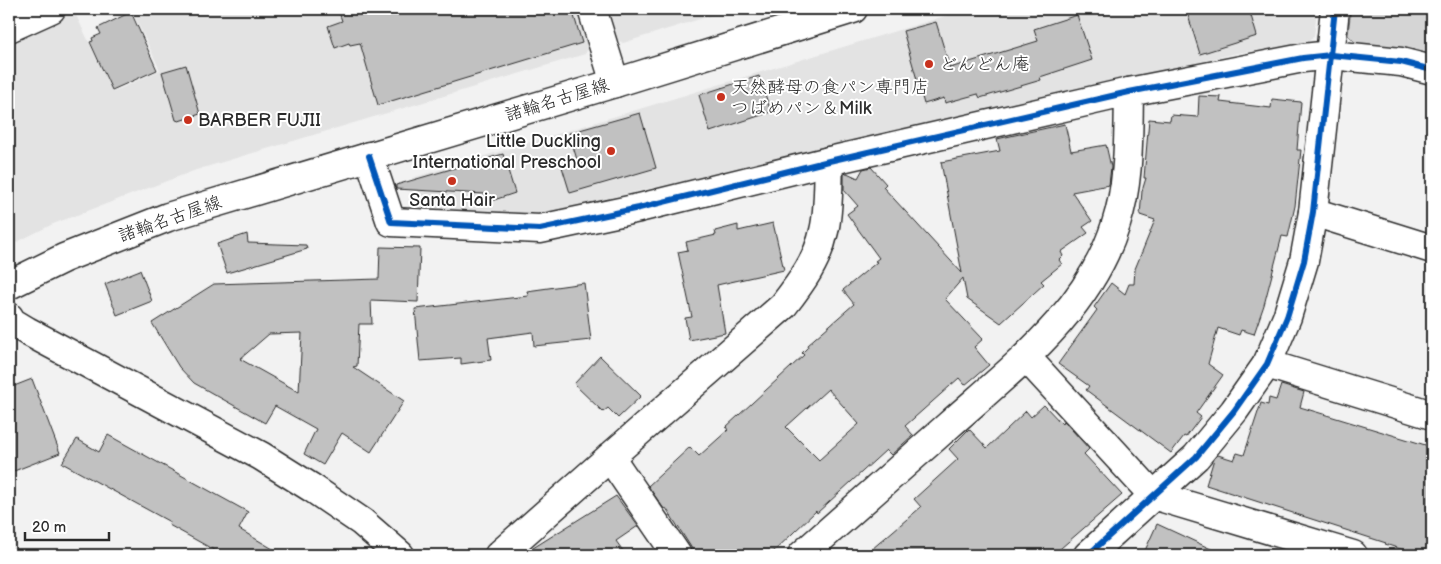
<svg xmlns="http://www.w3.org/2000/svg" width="1441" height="564" font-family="'Balsamiq Sans','Klee One',sans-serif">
  <rect width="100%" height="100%" fill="#f2f2f2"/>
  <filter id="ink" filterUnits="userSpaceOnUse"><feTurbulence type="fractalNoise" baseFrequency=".02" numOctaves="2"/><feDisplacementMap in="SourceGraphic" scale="10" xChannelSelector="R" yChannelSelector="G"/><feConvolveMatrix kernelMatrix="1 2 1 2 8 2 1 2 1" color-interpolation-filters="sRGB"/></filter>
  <g filter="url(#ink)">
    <g fill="#e3e3e3">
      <path d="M 131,9 L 582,9 L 592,42 L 585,54 L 196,170 L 53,224 L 13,244 L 9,243 L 9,39 L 74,11 L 113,92 L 160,70 Z"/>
      <path d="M 603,9 L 732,9 L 623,43 L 612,37 Z"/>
      <path d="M 968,9 L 1317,9 L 1314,36 L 1306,44 L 1238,53 L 540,214 L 421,211 L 412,178 Z"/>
    </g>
    <path fill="#d5d5d5" stroke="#808080" d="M 1351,9 L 1432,9 L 1432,57 L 1357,44 L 1348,35 Z"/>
    <g fill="#c1c1c1" stroke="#2b2b2b" fill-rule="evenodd">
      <path d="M 338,9 L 572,9 L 582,43 L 378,105 L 360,43 L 350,45 L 349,43 L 335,48 L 328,26 L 342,21 Z"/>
      <path d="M 1186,9 L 1249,9 L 1257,36 L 1200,54 Z"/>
      <path d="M 131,12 L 157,70 L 112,90 L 90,42 L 93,41 L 92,38 L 101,34 L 98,28 Z"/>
      <path d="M 1077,15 L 1092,60 L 1040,77 L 1041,80 L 980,98 L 978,94 L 945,103 L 944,98 L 924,104 L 903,31 L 936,22 L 950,68 L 1038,41 L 1034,29 Z"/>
      <path d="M 186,65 L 200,114 L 179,121 L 176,120 L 162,72 Z"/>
      <path d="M 759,76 L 771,112 L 710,132 L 699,95 Z"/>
      <path d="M 1199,96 L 1221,97 L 1220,102 L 1271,108 L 1272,99 L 1301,102 L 1297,150 L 1301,150 L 1295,206 L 1288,237 L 1282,236 L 1264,305 L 1254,334 L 1241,330 L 1239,335 L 1218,328 L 1208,364 L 1223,375 L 1196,413 L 1201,417 L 1186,437 L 1184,436 L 1171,453 L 1086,390 L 1089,386 L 1058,364 L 1097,310 L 1094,307 L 1111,283 L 1125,294 L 1129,284 L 1134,284 L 1135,269 L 1155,220 L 1140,215 L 1142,191 L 1146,178 L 1144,178 L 1149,119 L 1170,121 L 1171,115 L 1198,117 Z"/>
      <path d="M 640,113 L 656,168 L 570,193 L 562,167 L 578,163 L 569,133 Z"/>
      <path d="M 1065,124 L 1071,151 L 1106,145 L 1111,167 L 1109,185 L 1072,192 L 1092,221 L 1083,227 L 1088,233 L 1061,252 L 1063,256 L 1059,260 L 1062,264 L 1041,281 L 1044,284 L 1001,323 L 967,299 L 963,278 L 945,299 L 983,339 L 974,347 L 989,365 L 965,385 L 959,378 L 905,426 L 913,435 L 891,455 L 886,450 L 817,513 L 816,511 L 770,555 L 696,555 L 666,508 L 664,509 L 648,486 L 690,447 L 699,456 L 728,430 L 726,427 L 804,355 L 802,353 L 808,347 L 807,345 L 854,304 L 843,290 L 877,262 L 875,261 L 879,258 L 847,214 L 858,206 L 844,190 L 844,174 L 847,173 L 858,178 L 863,169 L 871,167 L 886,184 L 883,187 L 962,273 L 941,162 L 1000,151 L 997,139 ZM 828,389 L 859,424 L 819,460 L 786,427 Z"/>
      <path d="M 503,154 L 515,193 L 488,202 L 485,194 L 396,189 L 396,185 Z"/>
      <path d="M 773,223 L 784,270 L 717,285 L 725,333 L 689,340 L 685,318 L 692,317 L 678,252 L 688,250 L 686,242 L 716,235 L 715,231 L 738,225 L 738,231 Z"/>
      <path d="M 247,234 L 248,243 L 306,245 L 307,249 L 227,273 L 217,244 Z"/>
      <path d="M 380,247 L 420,248 L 418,302 L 371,300 L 372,324 L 359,324 L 357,366 L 353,367 L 404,401 L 371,452 L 342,433 L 323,465 L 304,454 L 316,429 L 275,406 L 265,423 L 194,383 L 179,367 L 152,323 L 214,284 L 379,279 ZM 302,333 L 299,392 L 240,359 L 269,334 Z"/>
      <path d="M 140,270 L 152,301 L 117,315 L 105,284 Z"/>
      <path d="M 584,283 L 591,340 L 534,346 L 533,332 L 488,338 L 491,360 L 461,364 L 461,358 L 420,361 L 415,309 L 528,296 L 527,291 Z"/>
      <path d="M 600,356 L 641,396 L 618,418 L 608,408 L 603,412 L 574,384 Z"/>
      <path d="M 32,379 L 60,453 L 9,473 L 9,388 Z"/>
      <path d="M 1281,385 L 1304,392 L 1300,407 L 1432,447 L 1432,555 L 1411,550 L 1410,552 L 1385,544 L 1386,543 L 1206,485 L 1214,459 L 1218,455 L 1234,460 L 1237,453 L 1244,455 L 1261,403 L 1268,405 L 1269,398 L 1276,400 Z"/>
      <path d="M 1044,405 L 1062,424 L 1064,421 L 1089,449 L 1084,454 L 1122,495 L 1053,555 L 865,555 L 921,507 L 914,499 L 958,459 L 949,449 L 969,429 L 987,448 L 1026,411 L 1031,417 Z"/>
      <path d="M 108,435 L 248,512 L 239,529 L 283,555 L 223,555 L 169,525 L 170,522 L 62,463 L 77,439 L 99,452 Z"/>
      <path d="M 616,496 L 638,526 L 616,541 L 626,555 L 522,555 Z"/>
      <path d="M 1157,524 L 1224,555 L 1143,555 Z"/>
    </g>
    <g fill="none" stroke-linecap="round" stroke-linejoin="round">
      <g stroke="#2b2b2b" stroke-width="31">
        <g id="minor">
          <path d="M 592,9 L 615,83"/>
          <path d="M 9,28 L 51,9"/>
          <path d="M 369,156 L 391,222 L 540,229 L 639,208 L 829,161 L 1129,92 L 1303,58 L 1331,55 L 1401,62 L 1432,70"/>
          <path d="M 1313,212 L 1432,249"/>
          <path d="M 9,317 L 12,322 L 27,331 L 261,456 L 312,488 L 362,522 L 400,555"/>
          <path d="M 1026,357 L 1153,495 L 1353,555"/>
          <path d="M 1267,364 L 1432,415"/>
          <path d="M 610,457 L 677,555"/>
          <path d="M 499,555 L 610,457 L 783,306 C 801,283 818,260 824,231 C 829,212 828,181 829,161"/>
          <path d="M 802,555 C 851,512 900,468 949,425 C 1015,366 1089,311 1116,224 C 1130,181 1128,136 1129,92"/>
          <path d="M 1088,555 L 1196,457 L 1234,411 L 1267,364 L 1287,317 L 1304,261 L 1313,212 L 1335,9"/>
        </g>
      </g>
      <g stroke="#2b2b2b" stroke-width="31">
        <path id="major" d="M 9,285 L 64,258 L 168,217 L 615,83 L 853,9"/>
      </g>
      <use href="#minor" stroke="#fff" stroke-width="28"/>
      <use href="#major" stroke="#fff" stroke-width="28"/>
      <g stroke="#fff" stroke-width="9">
        <g id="cycleway">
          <path d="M 369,156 L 391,222 L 540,229 L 639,208 L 829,161 L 1129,92 L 1303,58 L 1331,55 L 1401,62 L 1432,70"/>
          <path d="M 1088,555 L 1196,457 L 1234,411 L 1267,364 L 1287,317 L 1304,261 L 1313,212 L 1335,9"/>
        </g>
      </g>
      <use href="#cycleway" stroke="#0057b8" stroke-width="6"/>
    </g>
  </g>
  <g fill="#c8321e" stroke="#fff" stroke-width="2">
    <circle cx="929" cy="64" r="5"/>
    <circle cx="721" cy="97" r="5"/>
    <circle cx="188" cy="120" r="5"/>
    <circle cx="611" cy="151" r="5"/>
    <circle cx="452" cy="181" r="5"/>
  </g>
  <g text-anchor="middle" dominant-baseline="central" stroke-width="4" stroke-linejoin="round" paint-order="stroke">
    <g font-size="18" fill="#2b2b2b" stroke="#fff" text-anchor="start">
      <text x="939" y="64">どんどん庵</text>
      <text x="731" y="87">天然酵母の食パン専門店<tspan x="731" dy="21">つばめパン＆Milk</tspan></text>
      <text x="198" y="120">BARBER FUJII</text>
      <text x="601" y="141" text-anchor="end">Little Duckling<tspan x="601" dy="21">International Preschool</tspan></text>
      <text x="452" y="200" text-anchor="middle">Santa Hair</text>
    </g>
    <g font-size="18" fill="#2b2b2b" stroke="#fff">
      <text transform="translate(557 100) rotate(-17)">諸輪名古屋線</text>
      <text transform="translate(170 219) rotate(-19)">諸輪名古屋線</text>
    </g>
  </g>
  <rect width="1441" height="564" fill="none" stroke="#fff" stroke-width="30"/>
  <rect x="15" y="15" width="1411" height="534" fill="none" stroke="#2b2b2b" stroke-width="2" filter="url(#ink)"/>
  <path d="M25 532v8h84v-8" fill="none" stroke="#2b2b2b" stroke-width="2.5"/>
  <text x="32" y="532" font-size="15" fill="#2b2b2b" stroke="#ffffff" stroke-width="4" paint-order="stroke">20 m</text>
</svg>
